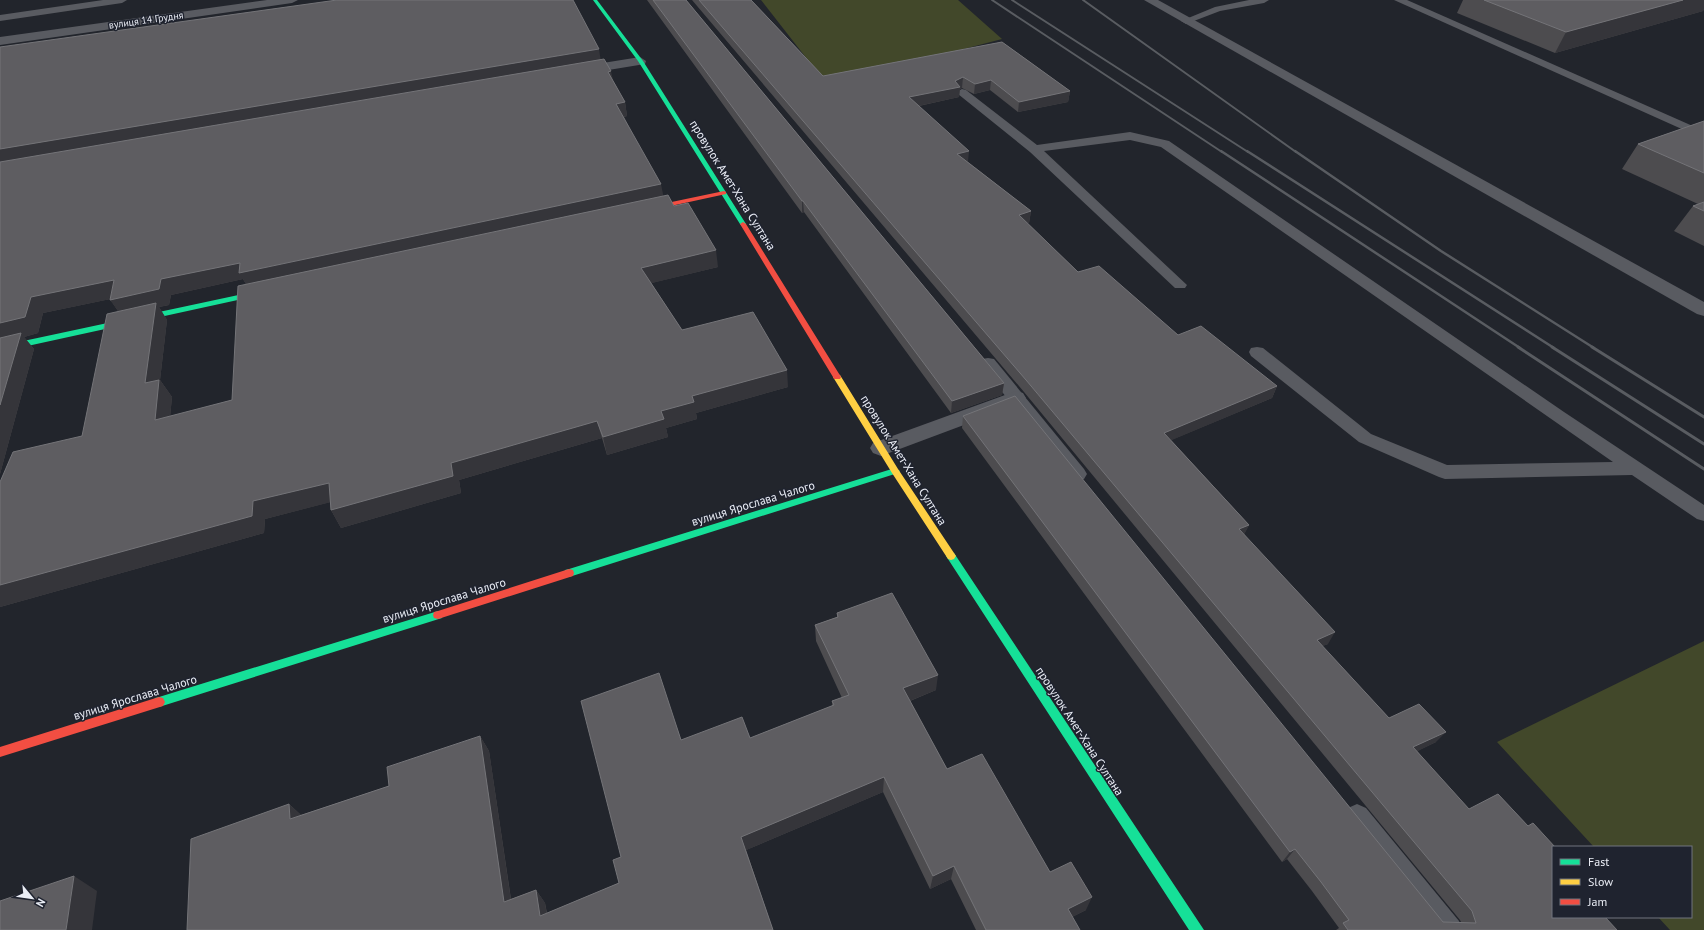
<svg xmlns="http://www.w3.org/2000/svg" width="1704" height="930" font-family="'PT Sans',sans-serif">
  <rect width="100%" height="100%" fill="#22252c"/>
  <g fill="#42482a">
    <path d="M 761,0 L 958,0 L 1002,39 L 834,83 L 825,82 Z"/>
    <path d="M 1704,641 L 1704,930 L 1670,930 L 1658,917 L 1691,917 L 1691,847 L 1594,847 L 1497,742 Z"/>
  </g>
  <g fill="none" stroke-linecap="round" stroke-linejoin="round">
    <g fill="#595b61" fill-rule="evenodd">
      <path d="M 103,0 L 127,0 L 122,3 L 0,21 L 0,15 Z"/>
      <path d="M 1249,0 L 1269,0 L 1264,3 L 1220,11 L 1186,24 L 1181,21 L 1215,7 Z"/>
      <path d="M 1394,0 L 1407,0 L 1704,131 L 1704,139 Z"/>
      <path d="M 962,89 L 966,90 L 1037,145 L 1130,132 L 1169,141 L 1564,412 L 1704,505 L 1704,521 L 1697,519 L 1632,475 L 1445,479 L 1439,477 L 1359,442 L 1251,356 L 1249,352 L 1251,348 L 1257,347 L 1263,348 L 1371,434 L 1447,465 L 1613,462 L 1161,147 L 1130,140 L 1044,151 L 1187,285 L 1185,288 L 1175,288 L 1030,152 L 958,94 L 956,92 Z"/>
      <path d="M 988,358 L 994,359 L 1084,469 L 1087,474 L 1084,479 L 1078,481 L 1072,479 L 982,367 L 980,363 L 982,359 Z"/>
      <path d="M 1357,804 L 1366,808 L 1459,921 L 1463,930 L 1433,930 L 1348,824 L 1345,816 L 1348,808 Z"/>
    </g>
    <g fill="#595b61" fill-rule="evenodd">
      <path d="M 267,0 L 298,0 L 292,3 L 0,45 L 0,37 Z"/>
      <path d="M 1144,0 L 1158,0 L 1704,302 L 1704,316 L 1697,314 Z"/>
      <path d="M 640,57 L 646,61 L 645,64 L 578,75 L 571,71 L 578,67 Z"/>
      <path d="M 1016,391 L 1023,393 L 1026,398 L 1023,403 L 889,453 L 881,456 L 873,453 L 870,448 L 873,443 Z"/>
    </g>
    <g fill="#16e098" fill-rule="evenodd">
      <path d="M 593,0 L 597,0 L 643,61 L 746,224 L 745,225 L 741,225 L 740,224 L 638,61 Z"/>
      <path d="M 267,289 L 270,289 L 270,293 L 0,352 L 0,346 Z"/>
      <path d="M 895,468 L 900,471 L 898,473 L 569,577 L 565,576 L 564,573 L 565,570 L 569,569 Z"/>
      <path d="M 951,552 L 954,553 L 1204,930 L 1189,930 L 948,559 L 946,556 L 948,553 Z"/>
      <path d="M 438,611 L 442,612 L 443,615 L 442,618 L 159,707 L 155,706 L 153,702 L 155,698 L 159,697 Z"/>
    </g>
    <path fill="#ffcf43" fill-rule="evenodd" d="M 837,374 L 840,375 L 898,469 L 956,556 L 954,559 L 951,560 L 948,559 L 892,473 L 833,377 Z"/>
    <g fill="#f24e42" fill-rule="evenodd">
      <path d="M 724,191 L 726,192 L 726,194 L 643,212 L 640,210 L 643,208 Z"/>
      <path d="M 743,222 L 746,224 L 841,377 L 840,379 L 834,379 L 833,377 L 740,224 Z"/>
      <path d="M 569,569 L 573,570 L 574,573 L 573,576 L 438,619 L 434,618 L 433,615 L 434,612 L 438,611 Z"/>
      <path d="M 159,697 L 163,698 L 165,702 L 163,706 L 0,757 L 0,747 Z"/>
    </g>
    <g stroke="#595c61" stroke-width="2">
      <path d="M 992,0 L 1222,152"/>
      <path d="M 1012,0 L 1248,152"/>
      <path d="M 1083,0 L 1296,152"/>
    </g>
    <g stroke="#595c61" stroke-width="2.5">
      <path d="M 1221,151 L 1520,348"/>
      <path d="M 1247,151 L 1554,348"/>
      <path d="M 1295,151 L 1441,251 L 1594,348"/>
    </g>
    <g stroke="#595c61" stroke-width="3">
      <path d="M 1518,347 L 1704,469"/>
      <path d="M 1552,347 L 1704,444"/>
      <path d="M 1592,347 L 1704,417"/>
    </g>
  </g>
  <g fill="#4d4c4f" fill-rule="evenodd">
    <path d="M 647,0 L 686,0 L 1004,383 L 1002,395 L 951,413 L 804,212 L 802,213 Z"/>
    <path d="M 692,0 L 751,0 L 823,76 L 1002,42 L 1070,91 L 1068,102 L 1018,112 L 990,90 L 974,94 L 962,88 L 960,89 L 959,97 L 919,106 L 968,162 L 1031,211 L 1029,223 L 1027,223 L 1078,272 L 1178,335 L 1277,386 L 1272,398 L 1171,440 L 1249,525 L 1244,534 L 1328,644 L 1322,646 L 1389,718 L 1436,742 L 1417,751 L 1553,917 L 1617,930 L 1336,930 L 1339,928 L 1312,891 L 1287,859 L 1282,862 L 962,428 L 963,416 L 1443,922 L 1461,922 L 1460,920 L 1024,392 Z"/>
    <path d="M 1463,0 L 1704,0 L 1704,9 L 1703,11 L 1555,53 L 1457,13 Z"/>
    <path d="M 0,47 L 601,59 L 625,102 L 627,116 L 624,117 L 663,196 L 674,206 L 718,267 L 651,283 L 682,330 L 788,387 L 696,413 L 697,419 L 666,428 L 668,437 L 607,455 L 602,438 L 459,480 L 461,493 L 341,528 L 331,510 L 330,502 L 265,519 L 264,533 L 0,607 L 0,482 L 82,436 L 118,311 L 110,299 L 43,313 L 38,333 L 24,337 L 34,349 L 0,474 ZM 243,279 L 246,284 L 232,400 L 170,417 L 172,397 L 160,380 L 167,320 L 159,307 L 169,305 L 171,295 Z"/>
    <path d="M 1704,121 L 1704,246 L 1674,231 L 1693,206 L 1698,204 L 1622,169 L 1638,144 Z"/>
    <path d="M 837,613 L 936,690 L 910,701 L 947,769 L 1050,872 L 1086,910 L 1072,917 L 1080,930 L 976,930 L 951,879 L 930,889 L 883,792 L 746,850 L 773,930 L 187,930 L 289,804 L 301,815 L 389,786 L 480,736 L 489,751 L 511,899 L 536,890 L 545,903 L 547,913 L 619,883 L 621,857 L 681,740 L 750,738 L 832,706 L 832,701 L 842,698 L 816,641 L 815,625 L 837,617 Z"/>
  </g>
  <g fill="#35353a">
    <path d="M 1683,0 L 1704,0 L 1704,9 L 1703,11 L 1555,53 L 1566,32 Z"/>
    <path d="M 599,49 L 601,62 L 0,165 L 0,149 Z"/>
    <path d="M 611,71 L 614,85 L 608,72 Z"/>
    <path d="M 963,77 L 962,88 L 960,89 L 959,97 L 909,108 L 909,97 L 955,81 Z"/>
    <path d="M 991,80 L 990,90 L 974,94 L 975,84 Z"/>
    <path d="M 1070,91 L 1068,102 L 1018,112 L 1019,102 Z"/>
    <path d="M 625,102 L 627,116 L 619,118 L 616,104 Z"/>
    <path d="M 969,151 L 968,162 L 957,154 Z"/>
    <path d="M 661,184 L 664,199 L 248,288 L 243,279 L 171,295 L 169,305 L 159,307 L 167,320 L 160,380 L 172,397 L 168,438 L 155,420 L 145,383 L 121,315 L 110,300 L 161,279 L 240,263 Z"/>
    <path d="M 802,201 L 803,201 L 804,212 L 802,213 Z"/>
    <path d="M 1031,211 L 1029,223 L 1017,227 L 1019,215 Z"/>
    <path d="M 716,250 L 718,267 L 644,285 L 641,268 Z"/>
    <path d="M 114,280 L 125,296 L 43,313 L 38,333 L 24,337 L 34,349 L 0,474 L 0,323 L 31,297 Z"/>
    <path d="M 787,370 L 788,387 L 696,413 L 697,419 L 666,428 L 668,437 L 607,455 L 603,437 L 661,411 L 692,396 Z"/>
    <path d="M 1004,383 L 1002,395 L 951,413 L 952,401 Z"/>
    <path d="M 1277,386 L 1272,398 L 1160,445 L 1164,433 Z"/>
    <path d="M 597,421 L 602,438 L 459,480 L 461,493 L 341,528 L 331,510 L 451,463 Z"/>
    <path d="M 329,483 L 339,500 L 265,519 L 264,533 L 0,607 L 0,585 L 253,501 Z"/>
    <path d="M 1249,525 L 1243,537 L 1239,529 Z"/>
    <path d="M 1335,632 L 1328,644 L 1310,651 L 1317,640 Z"/>
    <path d="M 938,675 L 936,690 L 902,704 L 903,688 Z"/>
    <path d="M 1446,732 L 1436,742 L 1404,758 L 1413,747 Z"/>
    <path d="M 480,736 L 489,751 L 513,914 L 504,902 Z"/>
    <path d="M 884,777 L 883,792 L 744,851 L 741,837 Z"/>
    <path d="M 289,804 L 304,818 L 290,819 Z"/>
    <path d="M 1295,849 L 1287,859 L 1282,862 L 1290,852 Z"/>
    <path d="M 954,866 L 951,879 L 930,889 L 933,876 Z"/>
    <path d="M 74,876 L 97,891 L 92,930 L 66,930 Z"/>
    <path d="M 536,890 L 545,903 L 549,928 L 540,916 Z"/>
    <path d="M 1092,897 L 1086,910 L 1062,922 L 1068,909 Z"/>
  </g>
  <g fill="#5e5d61" stroke="#747478">
    <path d="M 337,0 L 573,0 L 599,49 L 0,149 L 0,47 Z"/>
    <path d="M 653,0 L 686,0 L 1004,383 L 952,401 L 803,201 L 802,201 Z"/>
    <path d="M 699,0 L 751,0 L 823,76 L 1002,42 L 1070,91 L 1019,102 L 991,80 L 975,84 L 963,77 L 955,81 L 960,87 L 909,97 L 969,151 L 957,154 L 1031,211 L 1019,215 L 1078,272 L 1099,266 L 1178,335 L 1201,326 L 1277,386 L 1164,433 L 1249,525 L 1239,529 L 1335,632 L 1317,640 L 1389,718 L 1419,704 L 1446,732 L 1413,747 L 1469,809 L 1498,794 L 1528,826 L 1533,823 L 1555,847 L 1553,847 L 1553,917 L 1605,917 L 1617,930 L 1348,930 L 1343,923 L 1349,920 L 1321,882 L 1295,849 L 1290,852 L 963,416 L 1015,396 L 1443,922 L 1476,923 L 1472,911 L 1026,380 Z"/>
    <path d="M 1484,0 L 1683,0 L 1566,32 Z"/>
    <path d="M 604,59 L 611,71 L 608,72 L 625,102 L 616,104 L 661,184 L 239,273 L 240,263 L 161,279 L 159,289 L 110,300 L 114,280 L 31,297 L 25,317 L 0,323 L 0,162 Z"/>
    <path d="M 1704,121 L 1704,173 L 1638,144 Z"/>
    <path d="M 668,195 L 674,206 L 688,203 L 716,250 L 641,268 L 682,330 L 753,312 L 787,370 L 692,396 L 694,402 L 661,411 L 664,419 L 603,437 L 597,421 L 451,463 L 453,476 L 331,510 L 329,483 L 253,501 L 252,516 L 0,585 L 0,482 L 13,452 L 82,436 L 107,314 L 156,303 L 145,383 L 159,380 L 155,420 L 232,400 L 238,286 Z"/>
    <path d="M 1704,202 L 1704,211 L 1693,206 Z"/>
    <path d="M 21,333 L 0,405 L 0,338 Z"/>
    <path d="M 892,593 L 938,675 L 903,688 L 947,769 L 982,754 L 1050,872 L 1071,862 L 1092,897 L 1068,909 L 1080,930 L 986,930 L 954,866 L 933,876 L 884,777 L 741,837 L 773,930 L 187,930 L 191,839 L 289,804 L 290,819 L 389,786 L 387,767 L 480,736 L 504,902 L 536,890 L 540,916 L 619,883 L 613,860 L 621,857 L 581,701 L 659,673 L 681,740 L 742,717 L 750,738 L 834,705 L 832,701 L 849,695 L 815,625 L 838,617 L 837,613 Z"/>
    <path d="M 74,876 L 66,930 L 0,930 L 0,901 Z"/>
  </g>
  <g text-anchor="middle" dominant-baseline="central" stroke-width="3" stroke-linejoin="round" paint-order="stroke">
    <g font-size="10" fill="#eaedf5" stroke="#1f232f">
      <text transform="translate(146 20) rotate(-8)">вулиця 14 Грудня</text>
    </g>
    <g font-size="12" fill="#eaedf5" stroke="#1f232f">
      <text transform="translate(733 185) rotate(58)">провулок Амет-Хана Султана</text>
      <text transform="translate(904 460) rotate(58)">провулок Амет-Хана Султана</text>
      <text transform="translate(753 503) rotate(-17)">вулиця Ярослава Чалого</text>
      <text transform="translate(444 600) rotate(-17)">вулиця Ярослава Чалого</text>
      <text transform="translate(135 697) rotate(-17)">вулиця Ярослава Чалого</text>
      <text transform="translate(1080 731) rotate(57)">провулок Амет-Хана Султана</text>
    </g>
  </g>
  <rect x="1552" y="846" width="140" height="72" fill="#1f232f" stroke="#70747e"/>
  <rect x="1560" y="859" width="20" height="6" fill="#16e098" stroke="#70747e"/>
  <text x="1588" y="866" font-size="12" fill="#eaedf5">Fast</text>
  <rect x="1560" y="879" width="20" height="6" fill="#ffcf43" stroke="#70747e"/>
  <text x="1588" y="886" font-size="12" fill="#eaedf5">Slow</text>
  <rect x="1560" y="899" width="20" height="6" fill="#f24e42" stroke="#70747e"/>
  <text x="1588" y="906" font-size="12" fill="#eaedf5">Jam</text>
  <g transform="translate(32 898) rotate(119)" stroke="#1f232f" stroke-width="3" paint-order="stroke">
  <path d="M0-3L7 15L0 10L-7 15Z" fill="#eaedf5"/>
  <text y="-6" font-size="11" font-weight="bold" text-anchor="middle" fill="#eaedf5">N</text>
  </g>
</svg>
